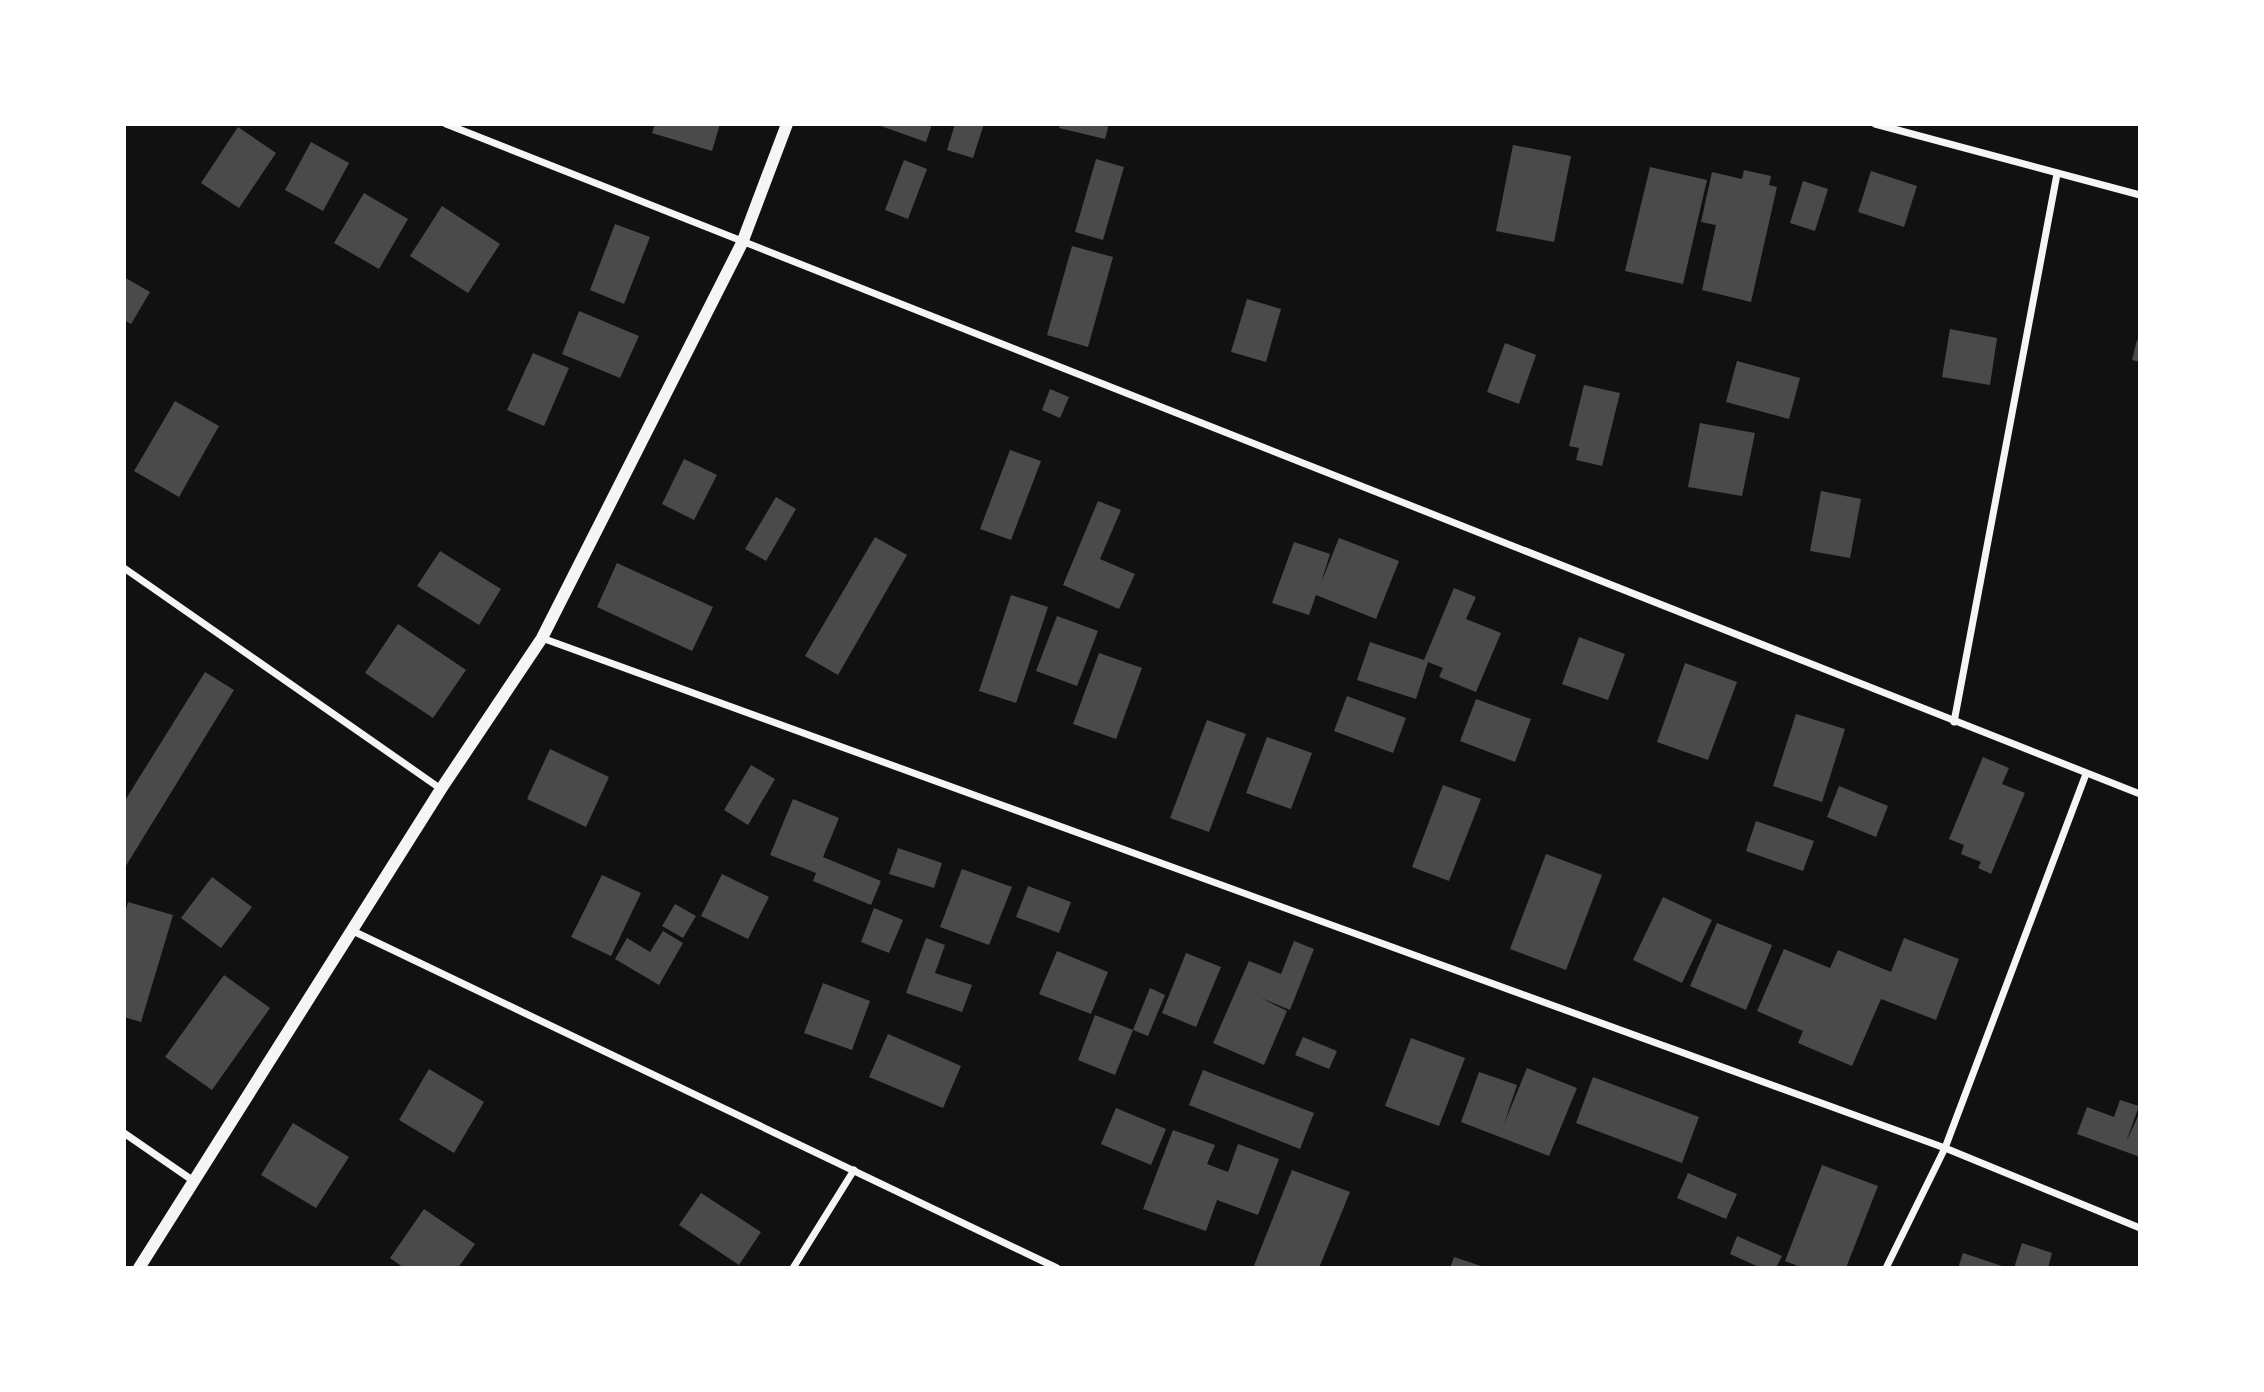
<svg xmlns="http://www.w3.org/2000/svg" width="2264" height="1392" font-family="Karla,sans-serif">
  <rect width="100%" height="100%" fill="#111"/>
  <g fill="#4a4a4a">
    <path d="M 655,124 L 720,124 L 712,151 L 652,133 Z"/>
    <path d="M 875,124 L 932,124 L 926,142 Z"/>
    <path d="M 955,124 L 984,124 L 973,158 L 947,150 Z"/>
    <path d="M 1060,124 L 1109,124 L 1105,139 L 1059,128 Z"/>
    <path d="M 238,127 L 276,153 L 239,208 L 201,183 Z"/>
    <path d="M 311,142 L 349,163 L 323,211 L 285,190 Z"/>
    <path d="M 1513,145 L 1571,156 L 1554,242 L 1496,231 Z"/>
    <path d="M 1096,159 L 1124,167 L 1103,240 L 1075,232 Z"/>
    <path d="M 904,160 L 927,169 L 908,219 L 885,210 Z"/>
    <path d="M 1650,167 L 1707,180 L 1683,284 L 1625,271 Z"/>
    <path d="M 1744,170 L 1771,176 L 1769,185 L 1777,187 L 1751,302 L 1702,290 L 1716,225 L 1701,222 L 1712,172 L 1742,179 Z"/>
    <path d="M 1871,171 L 1917,186 L 1904,227 L 1858,212 Z"/>
    <path d="M 1803,181 L 1828,189 L 1815,231 L 1790,223 Z"/>
    <path d="M 364,193 L 408,219 L 379,269 L 334,243 Z"/>
    <path d="M 442,206 L 500,244 L 468,293 L 410,256 Z"/>
    <path d="M 615,224 L 650,237 L 624,304 L 590,290 Z"/>
    <path d="M 1072,246 L 1113,257 L 1088,347 L 1047,335 Z"/>
    <path d="M 124,277 L 150,292 L 131,324 L 124,320 Z"/>
    <path d="M 1247,299 L 1281,309 L 1266,362 L 1231,352 Z"/>
    <path d="M 579,311 L 639,336 L 620,378 L 562,354 Z"/>
    <path d="M 1950,329 L 1997,338 L 1990,385 L 1942,377 Z"/>
    <path d="M 2137,340 L 2140,341 L 2140,362 L 2132,360 Z"/>
    <path d="M 1505,343 L 1536,355 L 1519,404 L 1487,392 Z"/>
    <path d="M 533,353 L 569,368 L 544,426 L 507,410 Z"/>
    <path d="M 1737,361 L 1800,378 L 1789,419 L 1726,402 Z"/>
    <path d="M 1584,385 L 1620,393 L 1602,466 L 1576,460 L 1579,448 L 1569,446 Z"/>
    <path d="M 1050,389 L 1069,397 L 1060,418 L 1042,410 Z"/>
    <path d="M 175,401 L 219,426 L 179,497 L 134,471 Z"/>
    <path d="M 1700,423 L 1755,433 L 1742,496 L 1688,487 Z"/>
    <path d="M 1010,450 L 1041,461 L 1011,540 L 980,529 Z"/>
    <path d="M 684,459 L 717,475 L 694,520 L 662,504 Z"/>
    <path d="M 1821,491 L 1861,499 L 1850,558 L 1810,551 Z"/>
    <path d="M 776,497 L 796,509 L 766,561 L 745,549 Z"/>
    <path d="M 1098,501 L 1121,510 L 1100,559 L 1135,574 L 1119,609 L 1063,585 Z"/>
    <path d="M 875,537 L 907,555 L 838,675 L 805,656 Z"/>
    <path d="M 1339,538 L 1399,561 L 1376,619 L 1316,595 L 1309,615 L 1272,603 L 1294,542 L 1330,554 L 1321,583 Z"/>
    <path d="M 440,551 L 501,589 L 479,625 L 417,586 Z"/>
    <path d="M 617,563 L 713,607 L 692,651 L 597,607 Z"/>
    <path d="M 1454,588 L 1476,597 L 1466,619 L 1501,633 L 1476,692 L 1439,677 L 1443,668 L 1428,662 L 1416,699 L 1357,680 L 1370,642 L 1424,660 Z"/>
    <path d="M 1011,595 L 1048,607 L 1016,703 L 979,691 Z"/>
    <path d="M 1057,616 L 1098,631 L 1077,686 L 1036,671 Z"/>
    <path d="M 398,624 L 466,670 L 433,718 L 365,673 Z"/>
    <path d="M 1579,637 L 1625,654 L 1608,700 L 1562,684 Z"/>
    <path d="M 1099,653 L 1142,668 L 1116,739 L 1073,724 Z"/>
    <path d="M 1685,663 L 1737,682 L 1708,760 L 1657,742 Z"/>
    <path d="M 205,672 L 234,690 L 124,869 L 124,802 Z"/>
    <path d="M 1347,696 L 1406,718 L 1393,753 L 1334,731 Z"/>
    <path d="M 1476,699 L 1531,719 L 1515,762 L 1460,741 Z"/>
    <path d="M 1796,714 L 1845,729 L 1822,802 L 1773,786 Z"/>
    <path d="M 1207,720 L 1246,734 L 1209,832 L 1170,818 Z"/>
    <path d="M 1267,737 L 1312,753 L 1291,809 L 1246,793 Z"/>
    <path d="M 550,749 L 609,777 L 586,827 L 527,799 Z"/>
    <path d="M 1983,757 L 2009,768 L 2002,784 L 2025,793 L 1991,874 L 1978,868 L 1981,862 L 1961,854 L 1964,845 L 1949,839 Z"/>
    <path d="M 751,765 L 775,779 L 748,825 L 724,810 Z"/>
    <path d="M 1443,785 L 1481,799 L 1449,881 L 1412,867 Z"/>
    <path d="M 1839,786 L 1888,806 L 1876,837 L 1827,817 Z"/>
    <path d="M 793,799 L 839,818 L 823,857 L 881,881 L 871,905 L 813,881 L 816,873 L 770,855 Z"/>
    <path d="M 1756,821 L 1814,841 L 1803,871 L 1746,851 Z"/>
    <path d="M 898,848 L 942,863 L 934,888 L 889,874 Z"/>
    <path d="M 1546,854 L 1602,875 L 1566,970 L 1510,949 Z"/>
    <path d="M 962,869 L 1012,887 L 989,945 L 940,927 Z"/>
    <path d="M 722,874 L 769,897 L 748,939 L 701,916 Z"/>
    <path d="M 602,875 L 641,893 L 611,956 L 571,937 Z"/>
    <path d="M 212,877 L 252,907 L 221,948 L 181,918 Z"/>
    <path d="M 1028,886 L 1071,902 L 1059,933 L 1016,917 Z"/>
    <path d="M 1663,897 L 1712,920 L 1682,983 L 1633,960 Z"/>
    <path d="M 128,902 L 173,915 L 141,1022 L 124,1017 L 124,916 Z"/>
    <path d="M 675,904 L 696,916 L 683,938 L 662,926 Z"/>
    <path d="M 874,908 L 903,920 L 889,953 L 861,942 Z"/>
    <path d="M 1717,923 L 1772,945 L 1746,1010 L 1690,986 Z"/>
    <path d="M 663,931 L 683,943 L 659,985 L 615,959 L 627,938 L 650,952 Z"/>
    <path d="M 926,938 L 945,945 L 935,973 L 972,985 L 962,1012 L 906,993 Z"/>
    <path d="M 1904,938 L 1959,959 L 1936,1020 L 1881,999 L 1852,1066 L 1798,1043 L 1803,1031 L 1757,1011 L 1784,949 L 1830,968 L 1838,950 L 1891,972 Z"/>
    <path d="M 1294,941 L 1314,949 L 1290,1010 L 1261,998 L 1287,1011 L 1264,1065 L 1213,1043 L 1249,961 L 1281,974 Z"/>
    <path d="M 1057,951 L 1108,972 L 1091,1014 L 1039,994 Z"/>
    <path d="M 1186,953 L 1221,967 L 1196,1027 L 1162,1013 Z"/>
    <path d="M 224,975 L 270,1008 L 212,1090 L 165,1057 Z"/>
    <path d="M 823,983 L 870,1001 L 852,1050 L 804,1033 Z"/>
    <path d="M 1150,988 L 1165,995 L 1148,1036 L 1133,1030 Z"/>
    <path d="M 1095,1015 L 1133,1030 L 1115,1075 L 1078,1060 Z"/>
    <path d="M 888,1034 L 961,1066 L 943,1108 L 869,1077 Z"/>
    <path d="M 1303,1037 L 1337,1051 L 1329,1069 L 1295,1055 Z"/>
    <path d="M 1411,1038 L 1465,1058 L 1439,1126 L 1385,1106 Z"/>
    <path d="M 1527,1068 L 1577,1088 L 1549,1156 L 1461,1122 L 1479,1072 L 1517,1085 L 1504,1124 Z"/>
    <path d="M 429,1069 L 484,1102 L 454,1153 L 399,1120 Z"/>
    <path d="M 1203,1070 L 1314,1113 L 1300,1149 L 1189,1105 Z"/>
    <path d="M 1593,1077 L 1699,1117 L 1682,1163 L 1576,1123 Z"/>
    <path d="M 2120,1100 L 2139,1106 L 2126,1142 L 2140,1112 L 2140,1157 L 2077,1134 L 2087,1107 L 2114,1117 Z"/>
    <path d="M 1116,1108 L 1166,1129 L 1151,1165 L 1101,1144 Z"/>
    <path d="M 293,1123 L 349,1157 L 316,1208 L 261,1175 Z"/>
    <path d="M 1173,1130 L 1215,1145 L 1207,1164 L 1228,1172 L 1238,1144 L 1279,1159 L 1258,1215 L 1217,1200 L 1206,1231 L 1143,1209 Z"/>
    <path d="M 1822,1165 L 1878,1186 L 1846,1268 L 1803,1268 L 1785,1261 Z"/>
    <path d="M 1292,1170 L 1350,1192 L 1319,1268 L 1253,1268 Z"/>
    <path d="M 1688,1173 L 1737,1194 L 1726,1219 L 1677,1198 Z"/>
    <path d="M 701,1193 L 761,1232 L 739,1265 L 679,1225 Z"/>
    <path d="M 424,1209 L 475,1244 L 458,1268 L 404,1268 L 390,1258 Z"/>
    <path d="M 1737,1236 L 1782,1256 L 1776,1268 L 1761,1268 L 1730,1254 Z"/>
    <path d="M 2022,1243 L 2052,1253 L 2048,1268 L 2014,1268 Z"/>
    <path d="M 1963,1253 L 2005,1267 L 2005,1268 L 1958,1268 Z"/>
    <path d="M 1454,1257 L 1484,1267 L 1484,1268 L 1450,1268 Z"/>
  </g>
  <g fill="none" stroke-linecap="round" stroke-linejoin="round">
    <g stroke="#f5f5f5" stroke-width="7">
      <path d="M 446,124 L 2140,794"/>
      <path d="M 1875,124 L 2140,195"/>
      <path d="M 124,568 L 441,789"/>
      <path d="M 542,638 L 1945,1148 L 2140,1228"/>
      <path d="M 1954,722 L 2057,174"/>
      <path d="M 353,931 L 1057,1268"/>
      <path d="M 124,1133 L 195,1182"/>
      <path d="M 793,1268 L 854,1170"/>
      <path d="M 1886,1268 L 1945,1148 L 2086,774"/>
    </g>
    <path stroke="#f5f5f5" stroke-width="12" d="M 139,1268 L 441,789 L 542,638 L 742,243 L 787,124"/>
  </g>
  <rect width="2264" height="1392" fill="none" stroke="#ffffff" stroke-width="252"/>
</svg>
